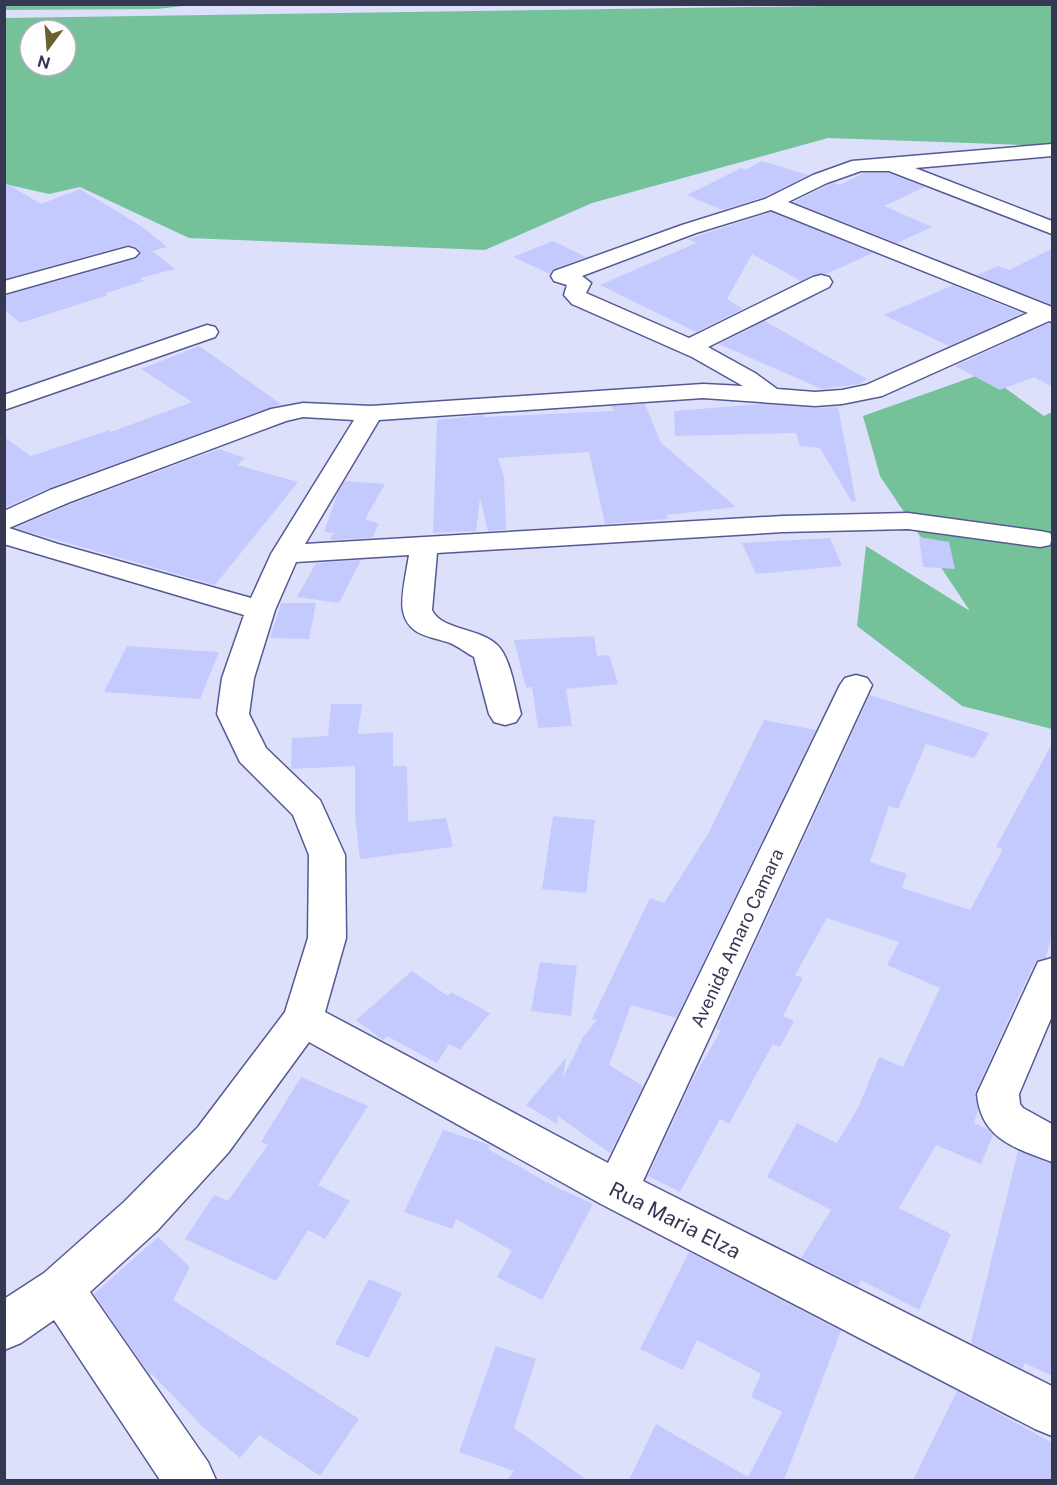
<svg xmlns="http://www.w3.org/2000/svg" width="1057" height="1485" font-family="'Public Sans',sans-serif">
  <rect width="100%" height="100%" fill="#dde0fb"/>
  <g fill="#75c29a" fill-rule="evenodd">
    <path d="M 4,5 L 5,4 L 193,5 L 157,9 L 5,10 Z"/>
    <path d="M 890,5 L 1052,5 L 1052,146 L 828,138 L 592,203 L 485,250 L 189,238 L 80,187 L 49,194 L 5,184 L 4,18 ZM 30,30 L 66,30 L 66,66 L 30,66 Z"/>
    <path d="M 984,373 L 1044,416 L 1052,412 L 1052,729 L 962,706 L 857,626 L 866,546 L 970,611 L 880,476 L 863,416 Z"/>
  </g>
  <g fill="#c4cafe">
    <path d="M 762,161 L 808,175 L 764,197 L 722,210 L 687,195 L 741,168 L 745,170 Z"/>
    <path d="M 864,173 L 888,173 L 925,187 L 884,206 L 932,227 L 897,243 L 794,202 L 828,185 L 834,183 L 840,185 Z"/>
    <path d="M 4,182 L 41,204 L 80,189 L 144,228 L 167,247 L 152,251 L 175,269 L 140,278 L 144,281 L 106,293 L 108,295 L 20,323 L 4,309 L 4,296 L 136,259 L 141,253 L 137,247 L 127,245 L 4,279 Z"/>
    <path d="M 771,212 L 873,253 L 826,274 L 812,275 L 801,281 L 752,254 L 727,299 L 743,309 L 696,332 L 600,285 L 696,243 L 688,239 Z"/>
    <path d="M 553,241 L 586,257 L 553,269 L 550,274 L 513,257 Z"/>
    <path d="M 1053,248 L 1053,305 L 977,275 L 998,266 L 1009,270 Z"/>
    <path d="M 953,285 L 1022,313 L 949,346 L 884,315 Z"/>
    <path d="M 765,321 L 867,379 L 859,384 L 822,389 L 719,344 Z"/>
    <path d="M 1049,323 L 1053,324 L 1053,387 L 1034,377 L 1000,390 L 955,366 Z"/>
    <path d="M 199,346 L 281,404 L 49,488 L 4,508 L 4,437 L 31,456 L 110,430 L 111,432 L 192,402 L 141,369 Z"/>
    <path d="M 645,404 L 661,443 L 736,507 L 667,515 L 668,519 L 605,524 L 589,452 L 498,458 L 504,477 L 506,530 L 488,531 L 480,498 L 476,531 L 433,533 L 437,420 L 484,415 L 485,417 L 613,411 L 612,406 Z"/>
    <path d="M 761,404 L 815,408 L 838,407 L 856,501 L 852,502 L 820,448 L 800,446 L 796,433 L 675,436 L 674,411 Z"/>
    <path d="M 219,449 L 245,458 L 237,465 L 298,482 L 215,585 L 15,528 L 71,504 Z"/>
    <path d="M 345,481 L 385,484 L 365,519 L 379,524 L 372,538 L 329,540 L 334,533 L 324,532 L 338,492 Z"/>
    <path d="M 919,537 L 949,542 L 955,569 L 923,567 Z"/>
    <path d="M 830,538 L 842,566 L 756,574 L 742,543 Z"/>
    <path d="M 361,560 L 339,603 L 297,597 L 316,563 Z"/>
    <path d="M 281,603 L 316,603 L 309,639 L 270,638 Z"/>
    <path d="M 594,636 L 597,656 L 609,655 L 618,684 L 566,689 L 572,726 L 538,728 L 532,687 L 526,688 L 514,640 Z"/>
    <path d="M 127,646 L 219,652 L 200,699 L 104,692 Z"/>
    <path d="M 870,695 L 989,733 L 974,758 L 926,744 L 898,809 L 889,806 L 870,862 L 907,874 L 902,888 L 970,910 L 1003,849 L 996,847 L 1053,742 L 1053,934 L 1045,958 L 1036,961 L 1031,970 L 975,1093 L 978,1110 L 974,1123 L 988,1129 L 993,1135 L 981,1164 L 936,1145 L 899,1208 L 951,1234 L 919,1310 L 861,1280 L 858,1286 L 801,1258 L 831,1210 L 767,1177 L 797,1123 L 837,1143 L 859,1106 L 879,1057 L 903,1067 L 940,988 L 887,965 L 899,942 L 827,918 L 795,975 L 803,978 L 783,1016 L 794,1021 L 780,1047 L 773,1044 L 729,1124 L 720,1119 L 680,1192 L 648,1176 L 692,1081 L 721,1030 L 716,1029 Z"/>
    <path d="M 331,704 L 362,704 L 358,734 L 393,732 L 393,766 L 407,766 L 408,822 L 446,818 L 453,847 L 360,859 L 355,817 L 355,766 L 291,769 L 292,738 L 328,736 Z"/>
    <path d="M 764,720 L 816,730 L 676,1018 L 631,1005 L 609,1065 L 643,1086 L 610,1153 L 558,1116 L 557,1124 L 526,1105 L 566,1058 L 563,1078 L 583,1037 L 597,1020 L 592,1019 L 650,898 L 664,903 L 708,834 Z"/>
    <path d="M 553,816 L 595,820 L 586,893 L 542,889 Z"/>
    <path d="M 540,962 L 577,966 L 571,1016 L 531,1011 Z"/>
    <path d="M 412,971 L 448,996 L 451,992 L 490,1013 L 460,1050 L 449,1044 L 437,1063 L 387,1036 L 383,1040 L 356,1020 Z"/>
    <path d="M 301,1077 L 368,1106 L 318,1185 L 350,1201 L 325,1239 L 308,1230 L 276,1281 L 185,1239 L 214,1195 L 228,1201 L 268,1145 L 261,1142 Z"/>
    <path d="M 443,1130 L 490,1145 L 488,1149 L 550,1184 L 593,1204 L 542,1300 L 497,1277 L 512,1251 L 456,1219 L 452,1229 L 404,1212 Z"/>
    <path d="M 1018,1151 L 1053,1164 L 1053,1376 L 1024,1363 L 1023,1369 L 971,1343 Z"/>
    <path d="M 158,1237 L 190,1267 L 173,1300 L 359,1419 L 320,1476 L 259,1435 L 240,1458 L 203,1427 L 152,1374 L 150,1375 L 94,1294 Z"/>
    <path d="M 689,1252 L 841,1331 L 784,1480 L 629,1480 L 656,1424 L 748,1477 L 782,1412 L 751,1397 L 761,1374 L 697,1340 L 683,1370 L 640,1349 Z"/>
    <path d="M 369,1279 L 402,1293 L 369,1358 L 335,1344 Z"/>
    <path d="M 496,1346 L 536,1359 L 514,1428 L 587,1480 L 507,1480 L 514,1471 L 459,1452 Z"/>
    <path d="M 957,1391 L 1053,1443 L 1053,1480 L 913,1480 Z"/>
  </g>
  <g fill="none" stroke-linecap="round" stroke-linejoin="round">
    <g stroke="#565992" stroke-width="3">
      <g id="minor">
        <path d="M 1052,144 L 1052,156 L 915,168 L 1052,221 L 1052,234 L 889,171 L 861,171 L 827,183 L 788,202 L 1052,307 L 1052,322 L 1049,321 L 882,396 L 842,404 L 815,406 L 703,398 L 379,420 L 305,544 L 783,516 L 908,513 L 1040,531 L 1050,533 L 1052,537 L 1050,545 L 1040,547 L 908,529 L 783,532 L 437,553 L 432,610 C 441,630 479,628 496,644 C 511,656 516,696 521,714 L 516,722 L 505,725 L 494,722 L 489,714 L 474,657 C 466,653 458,646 450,643 C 430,636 408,636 403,611 C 400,598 407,569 409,555 L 296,562 L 275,610 L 254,678 L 249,714 L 266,748 L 320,800 L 345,855 L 346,938 L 325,1012 L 608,1163 L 840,685 L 845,678 L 856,675 L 867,678 L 872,685 L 643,1181 L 1052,1386 L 1052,1436 L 1035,1429 L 601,1204 L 309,1042 L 228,1153 L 157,1231 L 90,1292 L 208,1462 L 216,1480 L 160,1480 L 54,1320 L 21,1343 L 4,1350 L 4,1299 L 44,1273 L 125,1201 L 198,1127 L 285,1012 L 308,938 L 309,855 L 293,815 L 240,762 L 217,714 L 222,678 L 244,615 L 4,544 L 4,511 L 50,490 L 271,409 L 303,403 L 371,406 L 703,384 L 743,386 L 692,357 L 572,304 L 564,295 L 567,285 L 554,281 L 551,276 L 554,271 L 682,225 L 765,199 L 813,175 L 852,161 ZM 771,210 L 1028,313 L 866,385 L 842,390 L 815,392 L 777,389 L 755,373 L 708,347 L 829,287 L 832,282 L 829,277 L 821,275 L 813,277 L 689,338 L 586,293 L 591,283 L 582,276 L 696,233 ZM 303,417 L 354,420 L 271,554 L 251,598 L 58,544 L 9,528 L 70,502 L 286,421 Z"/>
        <path d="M 128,247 L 135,249 L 139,253 L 135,257 L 4,294 L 4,281 Z"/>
        <path d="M 207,325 L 215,327 L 218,332 L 215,337 L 4,410 L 4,395 Z"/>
        <path d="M 1052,958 L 1052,1016 L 1019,1094 L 1020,1104 L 1023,1108 L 1052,1124 L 1052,1162 C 1015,1148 981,1139 977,1094 L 1038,962 Z"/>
      </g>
    </g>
    <use href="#minor" fill="#fff" fill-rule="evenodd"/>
  </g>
  <g text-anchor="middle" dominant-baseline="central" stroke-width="6" stroke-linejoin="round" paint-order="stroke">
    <g font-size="18" fill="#363852" stroke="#fff">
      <text transform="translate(737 938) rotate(-65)">Avenida Amaro Camara</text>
    </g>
    <g font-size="21" fill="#363852" stroke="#fff">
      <text transform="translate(675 1220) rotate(27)">Rua Maria Elza</text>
    </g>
  </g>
  <rect width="1057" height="1485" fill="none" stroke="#363852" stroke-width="12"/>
  <g transform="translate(48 48) rotate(196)"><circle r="28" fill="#ffffff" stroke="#afafba" stroke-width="1.5"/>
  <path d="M0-4.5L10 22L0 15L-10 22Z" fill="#6a612e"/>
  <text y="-9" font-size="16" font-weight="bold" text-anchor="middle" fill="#363852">N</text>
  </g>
</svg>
